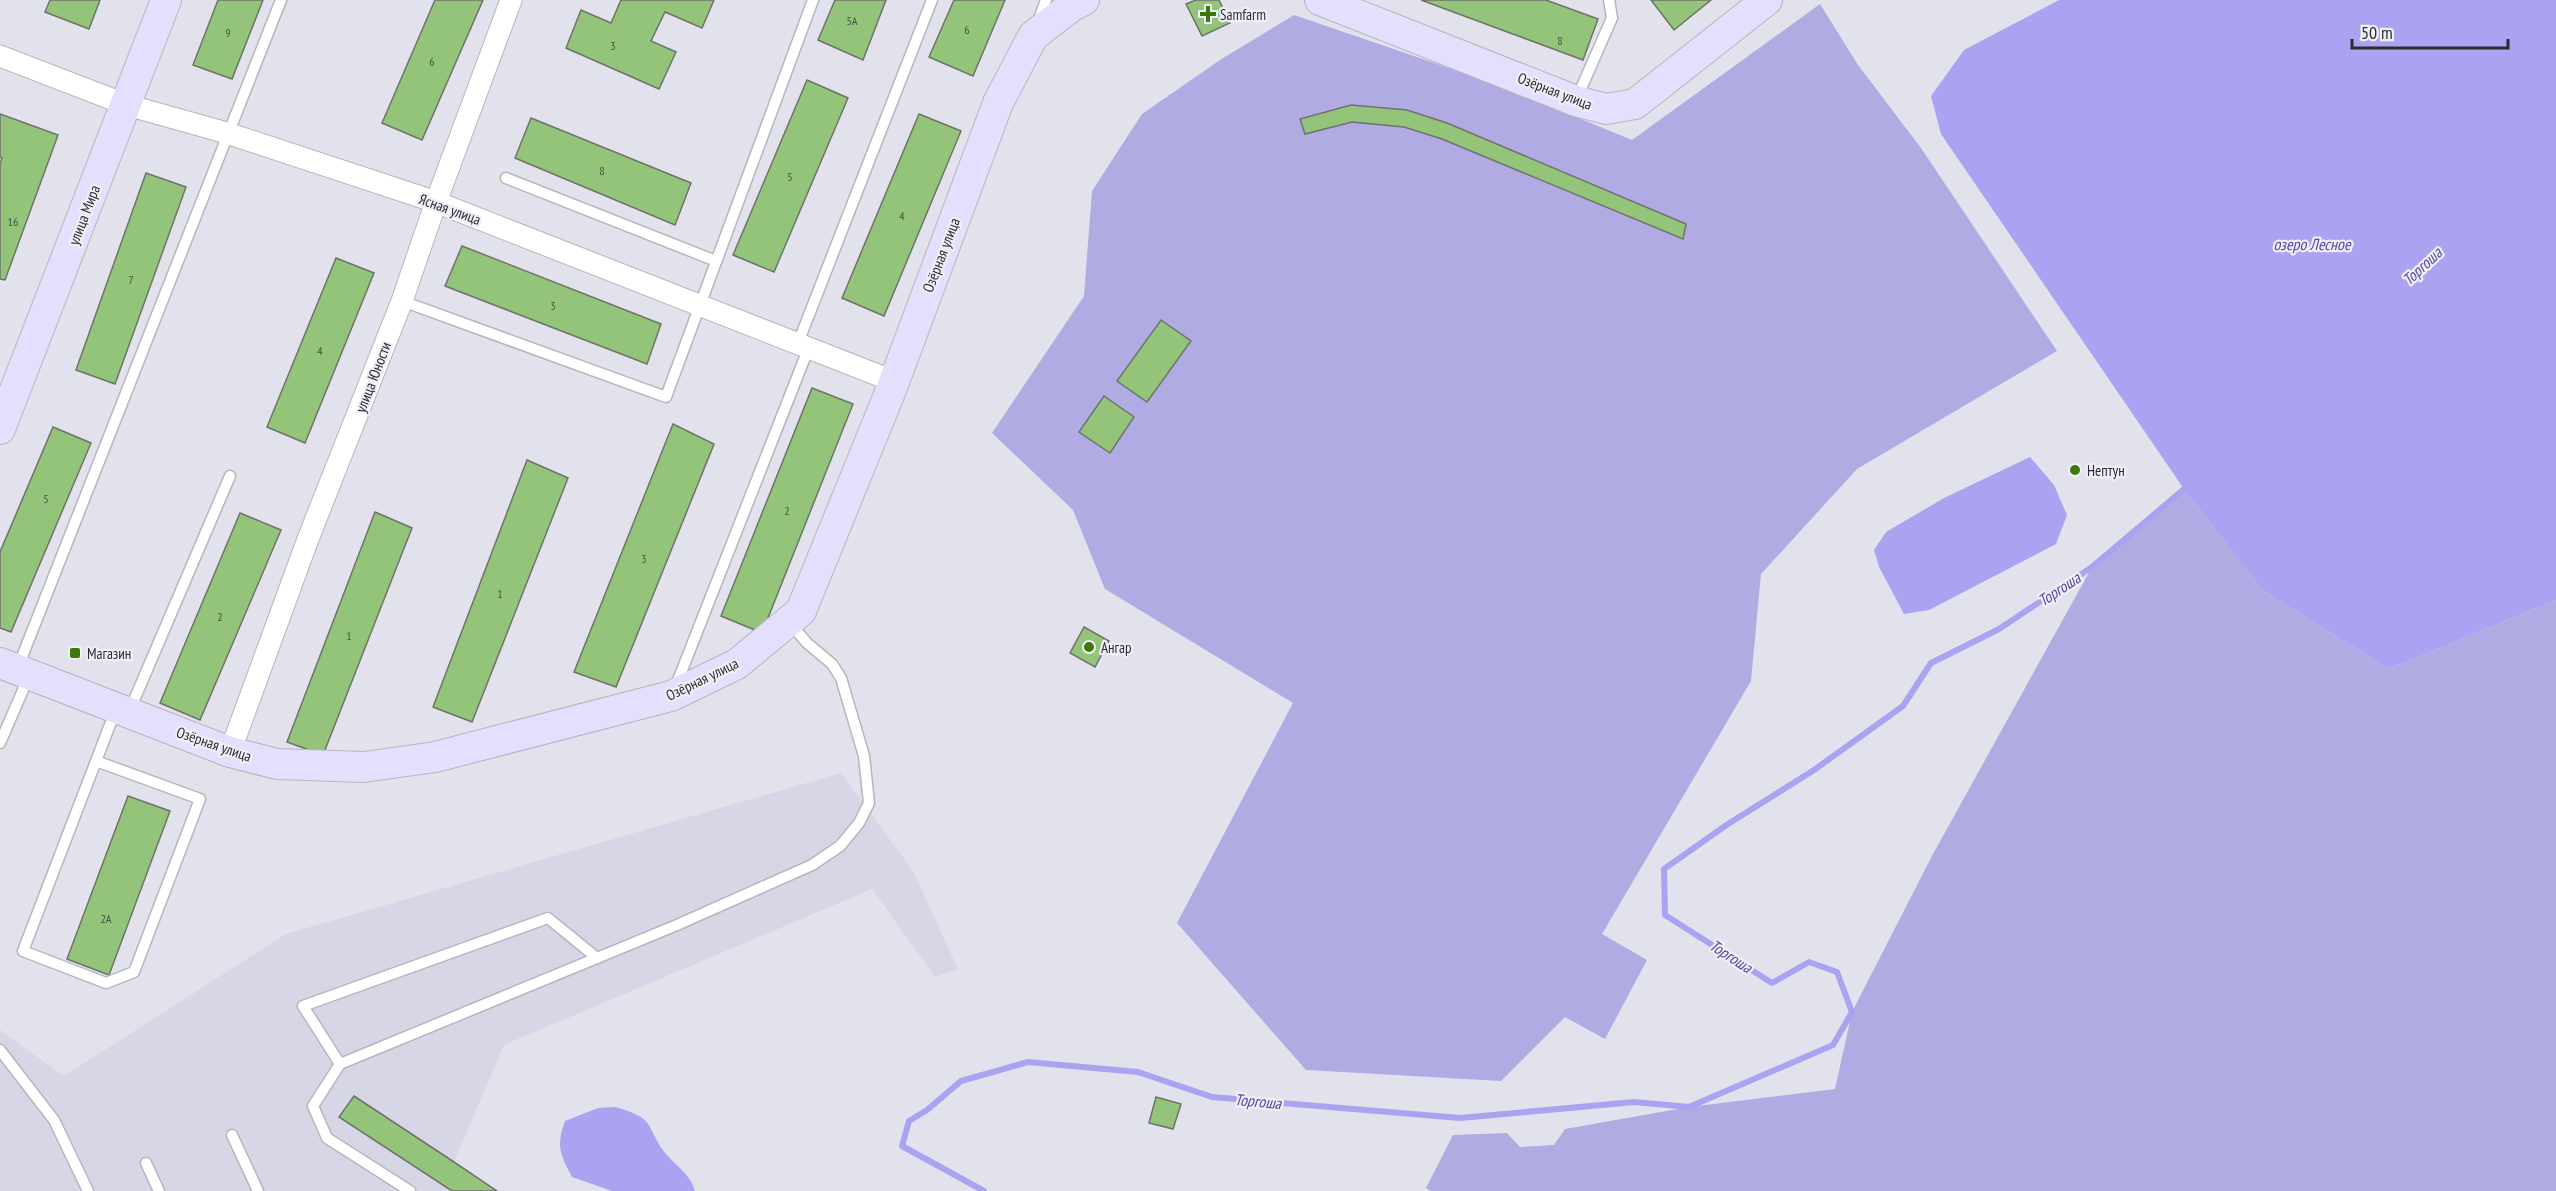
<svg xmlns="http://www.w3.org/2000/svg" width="2556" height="1191" font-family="'PT Sans Narrow',sans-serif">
  <rect width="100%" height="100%" fill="#e2e2ec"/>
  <path fill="#d7d6e6" d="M 841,773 L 913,871 L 958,969 L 935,977 L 872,889 L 504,1045 L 454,1162 L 498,1191 L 0,1191 L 0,1030 L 64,1076 L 286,934 Z"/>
  <g fill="#b0abe3">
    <path d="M 1820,4 L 1858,65 L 1921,148 L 2057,351 L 1857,469 L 1761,574 L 1751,681 L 1602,934 L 1647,960 L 1605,1039 L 1565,1017 L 1501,1081 L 1306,1070 L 1177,923 L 1293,703 L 1105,589 L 1073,510 L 992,433 L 1084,296 L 1092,191 L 1142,114 L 1220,60 L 1294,15 L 1496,84 L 1632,140 Z"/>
    <path d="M 2184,489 L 2262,590 L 2389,669 L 2556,600 L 2556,1191 L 1431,1191 L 1426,1188 L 1453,1135 L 1507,1133 L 1520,1147 L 1554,1145 L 1565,1129 L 1689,1107 L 1835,1089 L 1852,1012 L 1933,854 L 2092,567 Z"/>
  </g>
  <g fill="#aba2f1">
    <path d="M 2059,0 L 2556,0 L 2556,600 L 2389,669 L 2262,590 L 2184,489 L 1941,134 L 1931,96 L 1964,50 Z"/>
    <path d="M 2030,457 L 2054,485 L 2067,515 L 2056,544 L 1929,610 L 1904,614 L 1879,567 L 1874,550 L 1886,532 L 1944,498 Z"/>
    <path d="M 615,1107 C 659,1119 644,1127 667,1155 C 678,1168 690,1174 695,1191 L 612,1191 L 572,1177 C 560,1154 556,1146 565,1121 L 598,1108 Z"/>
  </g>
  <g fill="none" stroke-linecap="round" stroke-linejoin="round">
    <path stroke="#aba2f1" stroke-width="6" d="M 984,1191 L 902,1146 L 909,1121 L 927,1110 L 961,1081 L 1028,1062 L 1138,1072 L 1212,1097 L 1460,1118 L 1634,1102 L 1689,1107 L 1833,1045 L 1852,1012 L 1837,972 L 1809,962 L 1772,983 L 1665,915 L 1664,869 L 1728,824 L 1814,770 L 1903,706 L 1931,663 L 1999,629 L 2092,567 L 2184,489"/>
  </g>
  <g fill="#94c479" stroke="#6e736b" stroke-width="1.5">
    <path d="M 50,0 L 100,0 L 89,29 L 45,12 Z"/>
    <path d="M 218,0 L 263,0 L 232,79 L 193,65 Z"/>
    <path d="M 435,0 L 483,0 L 422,140 L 382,123 Z"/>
    <path d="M 621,0 L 714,0 L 702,28 L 665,12 L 651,41 L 676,52 L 659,89 L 566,48 L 581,10 L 611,23 Z"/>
    <path d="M 835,0 L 886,0 L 863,60 L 818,40 Z"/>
    <path d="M 954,0 L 1005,0 L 973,76 L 929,57 Z"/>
    <path d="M 1196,0 L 1219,0 L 1230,23 L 1202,36 L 1186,4 Z"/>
    <path d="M 1421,0 L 1546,0 L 1598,19 L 1583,60 Z"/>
    <path d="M 1651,0 L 1711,0 L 1674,30 Z"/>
    <path d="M 807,80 L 848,98 L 774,272 L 733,255 Z"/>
    <path d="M 1351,105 L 1407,110 L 1447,123 L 1686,224 L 1683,239 L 1442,139 L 1404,127 L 1352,122 L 1305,134 L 1300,119 Z"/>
    <path d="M 0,114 L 58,135 L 5,280 L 0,279 L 0,164 L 2,158 L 0,157 Z"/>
    <path d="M 919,114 L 961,131 L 884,316 L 842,298 Z"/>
    <path d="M 531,118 L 691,183 L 675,225 L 515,158 Z"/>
    <path d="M 146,173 L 186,187 L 115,384 L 76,370 Z"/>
    <path d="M 462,246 L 661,324 L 647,364 L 445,286 Z"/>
    <path d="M 336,258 L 374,273 L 305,443 L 267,427 Z"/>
    <path d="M 1161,320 L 1191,341 L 1147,402 L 1117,381 Z"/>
    <path d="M 812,388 L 853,404 L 762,633 L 721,616 Z"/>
    <path d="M 1104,396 L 1134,417 L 1110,453 L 1079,432 Z"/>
    <path d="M 673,424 L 714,444 L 616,687 L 574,672 Z"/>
    <path d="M 53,427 L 91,443 L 11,632 L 0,628 L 0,552 Z"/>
    <path d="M 527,460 L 568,478 L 472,722 L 433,707 Z"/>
    <path d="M 375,512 L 412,528 L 323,755 L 287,742 Z"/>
    <path d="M 240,513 L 281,530 L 200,720 L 160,703 Z"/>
    <path d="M 1084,627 L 1109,641 L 1095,667 L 1070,653 Z"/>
    <path d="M 128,796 L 170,811 L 109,975 L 67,959 Z"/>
    <path d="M 354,1096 L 454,1162 L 497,1191 L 452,1191 L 339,1117 Z"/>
    <path d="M 1156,1097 L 1181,1104 L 1173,1129 L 1149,1123 Z"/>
  </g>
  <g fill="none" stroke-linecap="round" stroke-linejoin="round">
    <g stroke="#b6b5bf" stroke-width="13">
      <g id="lane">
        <path d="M 1038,22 L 1046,0"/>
        <path d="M 1576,100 L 1612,18 L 1609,0"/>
        <path d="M 506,178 L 716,261"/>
        <path d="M 402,301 L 666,397 L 813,0"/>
        <path d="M 798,343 L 932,0"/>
        <path d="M 18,667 L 281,0"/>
        <path d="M 675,688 L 809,347"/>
        <path d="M 129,712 L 230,476"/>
        <path d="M 0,743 L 29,676"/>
        <path d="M 96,761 L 200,799 L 134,972 L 106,983 L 23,951 L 116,709"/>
        <path d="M 0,1050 L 54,1120 L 88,1191"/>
        <path d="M 340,1064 L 303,1006 L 548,918 L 597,958"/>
        <path d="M 232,1135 L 258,1191"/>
        <path d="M 146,1163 L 159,1191"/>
        <path d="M 410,1191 L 327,1138 L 313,1106 L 340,1064 L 677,925 L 812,865 L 840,846 L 859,823 L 869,803 L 864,756 L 841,678 L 832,664 L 807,643 L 789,622"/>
      </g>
    </g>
    <g stroke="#b6b5bf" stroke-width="23">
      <g id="street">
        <path d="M 0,56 L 127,105 L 227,133 L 436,202 L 893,381"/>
        <path d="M 230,752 L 308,539 L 402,301 L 436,202 L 511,0"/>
      </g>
    </g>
    <g stroke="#b6b5bf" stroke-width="32">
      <g id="secondary">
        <path d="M 1320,0 L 1576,101 L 1606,109 L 1635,104 L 1767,0"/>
        <path d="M 0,429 L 166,0"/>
        <path d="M 0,663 L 230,752 L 277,764 L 364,767 L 435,757 L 671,696 L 737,664 L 801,611 L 891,390 L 998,103 L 1033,36 L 1072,6 L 1084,0"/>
      </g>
    </g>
    <use href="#lane" stroke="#fff" stroke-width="10"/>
    <use href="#street" stroke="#fff" stroke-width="21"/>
    <use href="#secondary" stroke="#e3dffd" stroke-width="30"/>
  </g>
  <g fill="#3f7709" stroke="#efeff9" stroke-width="2">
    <path d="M1205 5h6v6h6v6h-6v6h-6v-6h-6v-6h6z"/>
    <circle cx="2075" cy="470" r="6"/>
    <circle cx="1089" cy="647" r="6"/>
    <rect x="69" y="647" width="12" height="12" rx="3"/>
  </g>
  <g text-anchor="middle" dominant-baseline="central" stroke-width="4.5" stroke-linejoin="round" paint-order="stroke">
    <g font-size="12" fill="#465242">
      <text x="852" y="20">5А</text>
      <text x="967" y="29">6</text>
      <text x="228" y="32">9</text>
      <text x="1560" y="40">8</text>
      <text x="613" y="45">3</text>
      <text x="432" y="61">6</text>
      <text x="602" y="170">8</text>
      <text x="790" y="176">5</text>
      <text x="902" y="215">4</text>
      <text x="13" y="221">16</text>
      <text x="131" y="279">7</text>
      <text x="553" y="305">3</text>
      <text x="320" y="350">4</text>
      <text x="46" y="498">5</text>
      <text x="787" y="510">2</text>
      <text x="644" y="558">3</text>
      <text x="500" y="593">1</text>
      <text x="220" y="616">2</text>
      <text x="349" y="635">1</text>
      <text x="106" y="918">2А</text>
    </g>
    <g font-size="15" fill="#2c2c2f" stroke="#efeff9" text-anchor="start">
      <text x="1220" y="14">Samfarm</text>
      <text x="2087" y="470">Нептун</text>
      <text x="1101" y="647">Ангар</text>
      <text x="87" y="653">Магазин</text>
    </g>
    <g font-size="15" fill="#2c2c2f" stroke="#efeff9">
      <text transform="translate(1555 91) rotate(21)">Озёрная улица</text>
      <text transform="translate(450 209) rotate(20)">Ясная улица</text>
      <text transform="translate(84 215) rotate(-69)">улица Мира</text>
      <text transform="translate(941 255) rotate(-69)">Озёрная улица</text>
      <text transform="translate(373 377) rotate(-69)">улица Юности</text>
      <text transform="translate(702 679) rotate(-26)">Озёрная улица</text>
      <text transform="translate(214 744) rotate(19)">Озёрная улица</text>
    </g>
    <g font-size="16" font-style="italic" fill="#5643a0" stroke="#efeff9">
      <text x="2312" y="244">озеро Лесное</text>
      <text transform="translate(2422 266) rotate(-43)">Торгоша</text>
      <text transform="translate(2059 589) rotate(-34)">Торгоша</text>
      <text transform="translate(1731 956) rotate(33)">Торгоша</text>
      <text transform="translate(1258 1101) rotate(5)">Торгоша</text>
    </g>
  </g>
  <path d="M2352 39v9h156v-9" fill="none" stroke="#2c2c2f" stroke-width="3"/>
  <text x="2361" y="39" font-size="18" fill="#2c2c2f" stroke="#efeff9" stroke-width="4.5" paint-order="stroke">50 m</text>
</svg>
